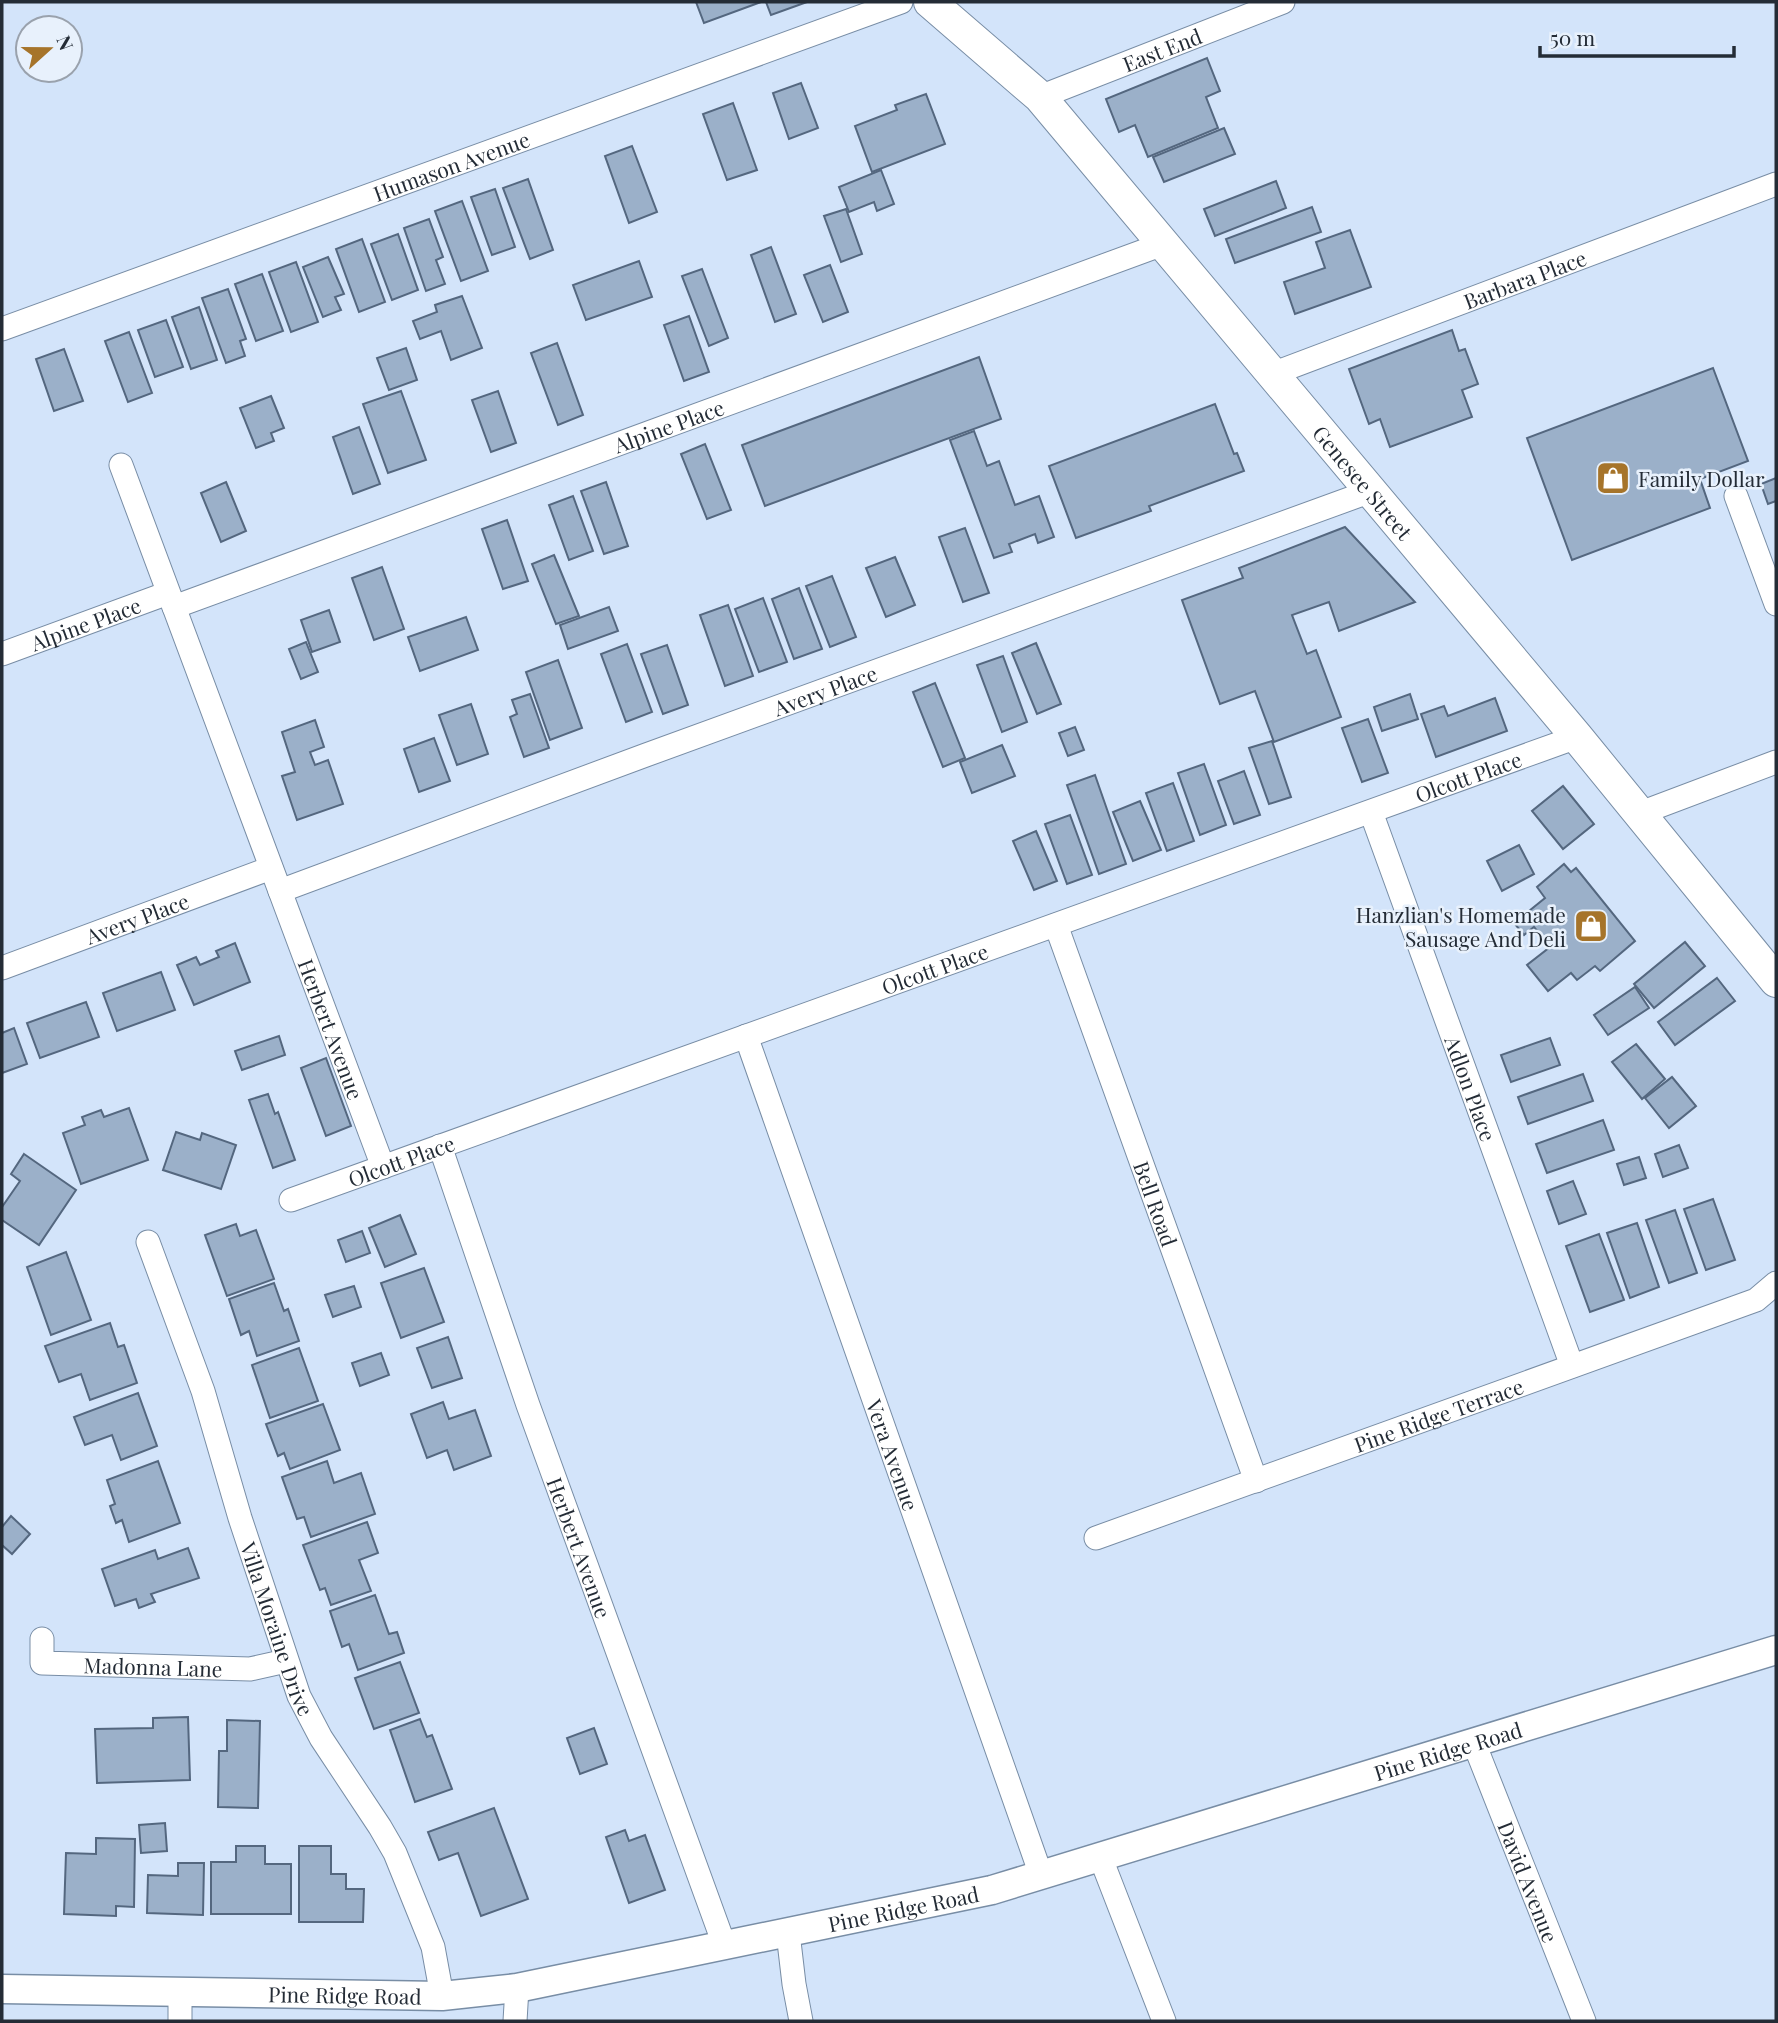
<svg xmlns="http://www.w3.org/2000/svg" width="1778" height="2023" font-family="'Playfair Display',serif">
  <rect width="100%" height="100%" fill="#d3e4fa"/>
  <g fill="#9bb0c9" stroke="#54677f" stroke-width="2">
    <path d="M 696,2 L 761,2 L 704,23 Z"/>
    <path d="M 766,2 L 807,2 L 771,15 Z"/>
    <path d="M 1207,58 L 1220,91 L 1206,97 L 1218,128 L 1148,157 L 1135,125 L 1119,132 L 1106,99 Z"/>
    <path d="M 801,83 L 818,128 L 789,139 L 773,93 Z"/>
    <path d="M 926,94 L 945,144 L 872,172 L 855,126 L 897,110 L 895,105 Z"/>
    <path d="M 733,103 L 757,170 L 727,180 L 703,114 Z"/>
    <path d="M 1224,128 L 1235,154 L 1164,182 L 1153,157 Z"/>
    <path d="M 632,146 L 657,212 L 629,223 L 605,156 Z"/>
    <path d="M 881,170 L 894,204 L 877,211 L 874,202 L 849,212 L 839,187 Z"/>
    <path d="M 528,179 L 553,250 L 530,259 L 503,188 Z"/>
    <path d="M 1276,181 L 1286,208 L 1215,236 L 1204,209 Z"/>
    <path d="M 495,189 L 515,247 L 492,255 L 471,197 Z"/>
    <path d="M 462,201 L 488,271 L 461,281 L 435,211 Z"/>
    <path d="M 1312,207 L 1321,232 L 1235,263 L 1226,239 Z"/>
    <path d="M 846,209 L 862,254 L 841,262 L 824,216 Z"/>
    <path d="M 429,219 L 443,257 L 436,260 L 445,284 L 426,291 L 404,228 Z"/>
    <path d="M 1350,230 L 1371,287 L 1295,314 L 1284,282 L 1325,268 L 1316,242 Z"/>
    <path d="M 398,234 L 418,290 L 392,300 L 371,244 Z"/>
    <path d="M 362,239 L 385,302 L 359,312 L 336,249 Z"/>
    <path d="M 771,247 L 796,314 L 775,322 L 751,255 Z"/>
    <path d="M 328,257 L 344,294 L 335,297 L 341,310 L 323,317 L 303,267 Z"/>
    <path d="M 639,261 L 652,297 L 586,320 L 573,285 Z"/>
    <path d="M 296,262 L 318,322 L 291,332 L 269,272 Z"/>
    <path d="M 830,265 L 848,312 L 823,322 L 804,275 Z"/>
    <path d="M 702,269 L 728,338 L 709,346 L 682,276 Z"/>
    <path d="M 262,274 L 283,331 L 256,341 L 235,284 Z"/>
    <path d="M 228,289 L 246,339 L 240,341 L 245,356 L 226,363 L 202,298 Z"/>
    <path d="M 462,296 L 482,348 L 451,360 L 441,331 L 420,339 L 413,321 L 437,312 L 435,305 Z"/>
    <path d="M 199,307 L 217,360 L 191,369 L 172,317 Z"/>
    <path d="M 689,316 L 709,372 L 684,381 L 664,325 Z"/>
    <path d="M 166,320 L 183,367 L 155,377 L 138,330 Z"/>
    <path d="M 1452,330 L 1459,351 L 1465,349 L 1478,384 L 1462,390 L 1472,417 L 1390,447 L 1380,419 L 1369,424 L 1349,369 Z"/>
    <path d="M 129,332 L 152,393 L 128,402 L 105,341 Z"/>
    <path d="M 557,343 L 583,415 L 558,425 L 531,353 Z"/>
    <path d="M 406,348 L 417,380 L 389,390 L 377,358 Z"/>
    <path d="M 64,349 L 83,401 L 54,411 L 36,359 Z"/>
    <path d="M 979,357 L 1001,419 L 765,506 L 742,445 Z"/>
    <path d="M 1713,368 L 1748,461 L 1700,479 L 1710,508 L 1572,560 L 1527,438 Z"/>
    <path d="M 401,391 L 426,460 L 388,473 L 363,404 Z"/>
    <path d="M 498,391 L 516,443 L 491,452 L 472,400 Z"/>
    <path d="M 271,396 L 284,428 L 271,433 L 274,441 L 256,448 L 240,408 Z"/>
    <path d="M 1215,404 L 1234,454 L 1237,453 L 1244,471 L 1149,506 L 1151,511 L 1076,538 L 1049,466 Z"/>
    <path d="M 359,427 L 380,484 L 353,494 L 333,437 Z"/>
    <path d="M 974,431 L 987,466 L 999,461 L 1015,505 L 1039,496 L 1054,537 L 1038,543 L 1035,534 L 1009,544 L 1012,552 L 994,558 L 950,440 Z"/>
    <path d="M 705,444 L 731,510 L 707,519 L 681,454 Z"/>
    <path d="M 1776,478 L 1776,501 L 1768,504 L 1761,484 Z"/>
    <path d="M 226,482 L 246,531 L 221,542 L 201,493 Z"/>
    <path d="M 606,482 L 628,546 L 604,554 L 581,491 Z"/>
    <path d="M 573,496 L 593,551 L 569,560 L 549,505 Z"/>
    <path d="M 507,520 L 528,581 L 503,589 L 482,529 Z"/>
    <path d="M 1345,527 L 1415,602 L 1339,631 L 1329,602 L 1292,615 L 1307,654 L 1316,650 L 1341,717 L 1274,742 L 1255,691 L 1220,704 L 1182,600 L 1243,578 L 1239,568 Z"/>
    <path d="M 965,528 L 989,593 L 963,602 L 939,537 Z"/>
    <path d="M 554,555 L 579,616 L 556,624 L 532,564 Z"/>
    <path d="M 895,557 L 915,605 L 886,617 L 866,568 Z"/>
    <path d="M 382,567 L 404,629 L 374,640 L 352,578 Z"/>
    <path d="M 832,576 L 856,637 L 830,647 L 806,586 Z"/>
    <path d="M 799,588 L 822,649 L 794,659 L 772,599 Z"/>
    <path d="M 763,598 L 787,662 L 759,672 L 735,609 Z"/>
    <path d="M 728,605 L 753,676 L 725,686 L 700,615 Z"/>
    <path d="M 609,607 L 618,631 L 568,649 L 560,625 Z"/>
    <path d="M 329,610 L 340,642 L 312,652 L 301,620 Z"/>
    <path d="M 466,617 L 478,650 L 420,671 L 408,637 Z"/>
    <path d="M 306,642 L 318,672 L 301,679 L 289,649 Z"/>
    <path d="M 1036,643 L 1061,704 L 1037,714 L 1012,653 Z"/>
    <path d="M 627,644 L 652,712 L 626,722 L 601,654 Z"/>
    <path d="M 667,645 L 688,705 L 663,714 L 641,654 Z"/>
    <path d="M 1003,656 L 1027,722 L 1002,732 L 977,665 Z"/>
    <path d="M 558,660 L 582,728 L 550,740 L 526,672 Z"/>
    <path d="M 935,683 L 965,758 L 943,767 L 913,692 Z"/>
    <path d="M 530,694 L 549,748 L 524,757 L 510,717 L 517,714 L 512,700 Z"/>
    <path d="M 1410,694 L 1418,719 L 1382,731 L 1374,707 Z"/>
    <path d="M 1495,698 L 1507,731 L 1436,757 L 1421,714 L 1444,706 L 1448,716 Z"/>
    <path d="M 471,704 L 488,754 L 457,765 L 439,715 Z"/>
    <path d="M 1368,719 L 1388,773 L 1362,782 L 1342,728 Z"/>
    <path d="M 315,720 L 324,747 L 310,752 L 315,765 L 328,760 L 343,804 L 297,820 L 282,776 L 295,772 L 282,732 Z"/>
    <path d="M 1075,727 L 1084,750 L 1068,756 L 1059,733 Z"/>
    <path d="M 434,738 L 450,781 L 419,792 L 404,749 Z"/>
    <path d="M 1272,741 L 1291,797 L 1269,804 L 1249,748 Z"/>
    <path d="M 1002,745 L 1015,776 L 972,793 L 960,762 Z"/>
    <path d="M 1204,764 L 1226,825 L 1200,835 L 1178,773 Z"/>
    <path d="M 1244,771 L 1260,815 L 1234,824 L 1218,781 Z"/>
    <path d="M 1095,775 L 1126,864 L 1099,874 L 1067,785 Z"/>
    <path d="M 1173,783 L 1194,841 L 1167,851 L 1146,793 Z"/>
    <path d="M 1563,786 L 1594,824 L 1563,849 L 1532,811 Z"/>
    <path d="M 1140,801 L 1161,850 L 1133,861 L 1113,812 Z"/>
    <path d="M 1070,815 L 1092,875 L 1067,884 L 1045,824 Z"/>
    <path d="M 1036,831 L 1057,881 L 1034,890 L 1013,841 Z"/>
    <path d="M 1519,845 L 1534,874 L 1502,891 L 1487,861 Z"/>
    <path d="M 1564,864 L 1571,872 L 1576,868 L 1635,941 L 1600,971 L 1595,966 L 1577,980 L 1571,973 L 1548,991 L 1527,965 L 1550,947 L 1534,927 L 1524,935 L 1514,923 L 1545,898 L 1537,887 Z"/>
    <path d="M 1685,942 L 1705,966 L 1654,1008 L 1634,984 Z"/>
    <path d="M 235,943 L 250,982 L 194,1005 L 177,965 L 196,957 L 200,965 L 219,957 L 216,951 Z"/>
    <path d="M 161,972 L 175,1010 L 117,1031 L 103,993 Z"/>
    <path d="M 1717,978 L 1735,1001 L 1675,1045 L 1658,1022 Z"/>
    <path d="M 1635,987 L 1649,1008 L 1608,1035 L 1594,1015 Z"/>
    <path d="M 86,1002 L 99,1037 L 40,1058 L 27,1023 Z"/>
    <path d="M 14,1028 L 27,1064 L 2,1073 L 2,1033 Z"/>
    <path d="M 279,1036 L 285,1055 L 242,1070 L 235,1051 Z"/>
    <path d="M 1550,1038 L 1560,1065 L 1511,1082 L 1501,1055 Z"/>
    <path d="M 1636,1044 L 1665,1079 L 1642,1099 L 1612,1062 Z"/>
    <path d="M 326,1058 L 351,1126 L 326,1136 L 301,1068 Z"/>
    <path d="M 1583,1074 L 1593,1101 L 1528,1124 L 1518,1097 Z"/>
    <path d="M 1672,1077 L 1696,1106 L 1669,1128 L 1645,1098 Z"/>
    <path d="M 268,1094 L 275,1114 L 278,1112 L 295,1160 L 273,1168 L 249,1100 Z"/>
    <path d="M 129,1108 L 148,1160 L 81,1184 L 63,1133 L 85,1125 L 82,1117 L 101,1110 L 104,1117 Z"/>
    <path d="M 1603,1120 L 1614,1150 L 1547,1173 L 1536,1144 Z"/>
    <path d="M 176,1132 L 200,1140 L 202,1133 L 236,1145 L 221,1189 L 163,1170 Z"/>
    <path d="M 1679,1145 L 1688,1168 L 1663,1177 L 1655,1154 Z"/>
    <path d="M 24,1154 L 76,1190 L 39,1245 L 2,1220 L 2,1207 L 20,1181 L 11,1174 Z"/>
    <path d="M 1639,1157 L 1646,1178 L 1624,1185 L 1617,1164 Z"/>
    <path d="M 1573,1181 L 1586,1214 L 1559,1224 L 1547,1191 Z"/>
    <path d="M 1713,1199 L 1735,1260 L 1706,1270 L 1684,1209 Z"/>
    <path d="M 1675,1210 L 1697,1273 L 1669,1283 L 1646,1220 Z"/>
    <path d="M 400,1215 L 416,1254 L 385,1267 L 369,1228 Z"/>
    <path d="M 1637,1223 L 1659,1287 L 1630,1298 L 1607,1233 Z"/>
    <path d="M 236,1224 L 240,1236 L 256,1230 L 274,1279 L 227,1296 L 205,1235 Z"/>
    <path d="M 362,1231 L 370,1253 L 346,1262 L 338,1240 Z"/>
    <path d="M 1599,1234 L 1624,1300 L 1590,1312 L 1566,1246 Z"/>
    <path d="M 66,1252 L 91,1320 L 51,1335 L 27,1267 Z"/>
    <path d="M 424,1268 L 444,1322 L 401,1338 L 381,1283 Z"/>
    <path d="M 274,1283 L 284,1311 L 288,1309 L 299,1341 L 257,1356 L 249,1331 L 241,1335 L 229,1299 Z"/>
    <path d="M 354,1286 L 361,1307 L 333,1317 L 325,1295 Z"/>
    <path d="M 110,1323 L 118,1347 L 124,1345 L 137,1383 L 90,1400 L 81,1374 L 59,1382 L 45,1346 Z"/>
    <path d="M 448,1337 L 462,1378 L 432,1388 L 417,1348 Z"/>
    <path d="M 299,1348 L 318,1401 L 270,1418 L 252,1365 Z"/>
    <path d="M 381,1353 L 389,1375 L 360,1386 L 352,1363 Z"/>
    <path d="M 138,1393 L 157,1446 L 121,1460 L 112,1435 L 85,1445 L 74,1417 Z"/>
    <path d="M 443,1402 L 449,1419 L 475,1410 L 491,1456 L 454,1470 L 447,1450 L 427,1458 L 411,1414 Z"/>
    <path d="M 323,1404 L 340,1450 L 290,1469 L 284,1453 L 278,1456 L 266,1424 Z"/>
    <path d="M 158,1461 L 180,1523 L 129,1542 L 122,1520 L 116,1523 L 110,1506 L 115,1504 L 107,1480 Z"/>
    <path d="M 327,1461 L 334,1483 L 361,1473 L 375,1514 L 311,1537 L 304,1517 L 297,1519 L 282,1477 Z"/>
    <path d="M 11,1516 L 30,1534 L 12,1554 L 2,1545 L 2,1527 Z"/>
    <path d="M 367,1522 L 378,1553 L 359,1560 L 371,1591 L 331,1605 L 325,1588 L 320,1590 L 303,1545 Z"/>
    <path d="M 188,1548 L 199,1578 L 151,1594 L 155,1602 L 139,1608 L 136,1599 L 115,1606 L 102,1569 L 155,1550 L 158,1559 Z"/>
    <path d="M 375,1595 L 389,1634 L 397,1632 L 404,1653 L 358,1670 L 349,1644 L 342,1647 L 330,1611 Z"/>
    <path d="M 400,1662 L 419,1713 L 374,1729 L 355,1678 Z"/>
    <path d="M 188,1717 L 190,1780 L 97,1783 L 95,1729 L 153,1728 L 153,1718 Z"/>
    <path d="M 420,1719 L 427,1737 L 432,1735 L 452,1789 L 415,1802 L 390,1730 Z"/>
    <path d="M 227,1720 L 260,1721 L 258,1808 L 218,1807 L 219,1751 L 227,1751 Z"/>
    <path d="M 594,1728 L 607,1764 L 580,1774 L 567,1738 Z"/>
    <path d="M 494,1808 L 528,1899 L 481,1916 L 458,1853 L 439,1860 L 428,1832 Z"/>
    <path d="M 165,1823 L 167,1851 L 141,1853 L 139,1825 Z"/>
    <path d="M 625,1830 L 629,1841 L 645,1835 L 665,1890 L 629,1903 L 606,1837 Z"/>
    <path d="M 96,1838 L 135,1839 L 134,1907 L 116,1906 L 116,1916 L 64,1914 L 66,1853 L 96,1854 Z"/>
    <path d="M 236,1846 L 265,1846 L 265,1864 L 291,1864 L 291,1914 L 211,1914 L 211,1862 L 236,1862 Z"/>
    <path d="M 299,1846 L 331,1846 L 331,1874 L 346,1874 L 346,1889 L 364,1889 L 363,1922 L 299,1922 Z"/>
    <path d="M 178,1863 L 204,1863 L 203,1915 L 147,1913 L 148,1875 L 178,1876 Z"/>
  </g>
  <g fill="none" stroke-linecap="round" stroke-linejoin="round">
    <g stroke="#788da5" stroke-width="25">
      <g id="minor">
        <path id="s1" d="M 1040,97 L 1283,2"/>
        <path id="s2" d="M 2,329 L 901,2"/>
        <path id="s3" d="M 1272,374 L 1776,184"/>
        <path id="s4" d="M 121,465 L 383,1167"/>
        <path d="M 1736,496 L 1776,604"/>
        <path id="s5" d="M 174,607 L 1163,244"/>
        <path id="s6" d="M 2,654 L 168,593"/>
        <path id="s7" d="M 1371,812 L 1572,1366"/>
        <path d="M 1638,814 L 1776,762"/>
        <path id="s8" d="M 280,891 L 646,755 L 1371,491"/>
        <path id="s9" d="M 1056,925 L 1256,1481"/>
        <path id="s10" d="M 2,968 L 271,868"/>
        <path id="s11" d="M 746,1036 L 1041,1875"/>
        <path id="s12" d="M 440,1146 L 528,1405 L 725,1947"/>
        <path id="s13" d="M 291,1200 L 1577,737"/>
        <path id="s14" d="M 148,1242 L 203,1391 L 240,1518 L 299,1696 L 321,1738 L 380,1827 L 395,1853 L 433,1947 L 442,1996"/>
        <path id="s15" d="M 1096,1538 L 1756,1300 L 1776,1283"/>
        <path id="s16" d="M 42,1639 L 42,1663 L 250,1669 L 286,1661"/>
        <path id="s17" d="M 1474,1743 L 1584,2021"/>
        <path d="M 1100,1856 L 1164,2021"/>
        <path d="M 788,1933 L 794,1984 L 801,2021"/>
        <path d="M 180,1993 L 180,2021"/>
        <path d="M 515,2021 L 517,1988"/>
      </g>
    </g>
    <g stroke="#788da5" stroke-width="31">
      <g id="tertiary">
        <path id="s18" d="M 2,1989 L 442,1996 L 517,1988 L 992,1890 L 1776,1650"/>
      </g>
    </g>
    <g stroke="#788da5" stroke-width="34">
      <g id="secondary">
        <path id="s19" d="M 930,2 L 1040,97 L 1577,737 L 1776,981"/>
      </g>
    </g>
    <use href="#minor" stroke="#fff" stroke-width="23"/>
    <use href="#tertiary" stroke="#fff" stroke-width="28"/>
    <use href="#secondary" stroke="#fff" stroke-width="32"/>
  </g>
  <defs>
    <g id="shop-square" transform="scale(1.75)"><rect x="-9" y="-9" width="18" height="18" rx="4" fill="#a6742a" stroke="#e8f1fc"/><path d="M-5-2.5h2.3a2.7 3.5 0 0 1 5.4 0H5L5.5 6h-11ZM-1.5-2.5h3a1.5 2.3 0 0 0-3 0Z" fill="#fff"/></g>
  </defs>
  <g fill-rule="evenodd">
    <use href="#shop-square" x="1613" y="478"/>
    <use href="#shop-square" x="1591" y="926"/>
  </g>
  <g text-anchor="middle" dominant-baseline="central" stroke-width="5" stroke-linejoin="round" paint-order="stroke">
    <g font-size="21" fill="#242c36" stroke="#e8f1fc">
      <text stroke="none"><textPath href="#s1" startOffset="131">East End</textPath></text>
      <text stroke="none"><textPath href="#s2" startOffset="478">Humason Avenue</textPath></text>
      <text stroke="none"><textPath href="#s3" startOffset="270">Barbara Place</textPath></text>
      <text stroke="none"><textPath href="#s5" startOffset="527">Alpine Place</textPath></text>
      <text stroke="none"><textPath href="#s19" startOffset="648">Genesee Street</textPath></text>
      <text stroke="none"><textPath href="#s6" startOffset="89">Alpine Place</textPath></text>
      <text stroke="none"><textPath href="#s8" startOffset="581">Avery Place</textPath></text>
      <text stroke="none"><textPath href="#s13" startOffset="1251">Olcott Place</textPath></text>
      <text stroke="none"><textPath href="#s10" startOffset="144">Avery Place</textPath></text>
      <text stroke="none"><textPath href="#s13" startOffset="684">Olcott Place</textPath></text>
      <text stroke="none"><textPath href="#s4" startOffset="602">Herbert Avenue</textPath></text>
      <text stroke="none"><textPath href="#s7" startOffset="294">Adlon Place</textPath></text>
      <text stroke="none"><textPath href="#s13" startOffset="117">Olcott Place</textPath></text>
      <text stroke="none"><textPath href="#s9" startOffset="296">Bell Road</textPath></text>
      <text stroke="none"><textPath href="#s15" startOffset="364">Pine Ridge Terrace</textPath></text>
      <text stroke="none"><textPath href="#s11" startOffset="444">Vera Avenue</textPath></text>
      <text stroke="none"><textPath href="#s12" startOffset="425">Herbert Avenue</textPath></text>
      <text stroke="none"><textPath href="#s14" startOffset="408">Villa Moraine Drive</textPath></text>
      <text stroke="none"><textPath href="#s16" startOffset="135">Madonna Lane</textPath></text>
      <text stroke="none"><textPath href="#s18" startOffset="1477">Pine Ridge Road</textPath></text>
      <text stroke="none"><textPath href="#s17" startOffset="149">David Avenue</textPath></text>
      <text stroke="none"><textPath href="#s18" startOffset="910">Pine Ridge Road</textPath></text>
      <text stroke="none"><textPath href="#s18" startOffset="343">Pine Ridge Road</textPath></text>
    </g>
    <g font-size="21" fill="#242c36" stroke="#e8f1fc" text-anchor="start">
      <text x="1638" y="478">Family Dollar</text>
      <text x="1566" y="914" text-anchor="end">Hanzlian's Homemade<tspan x="1566" dy="24">Sausage And Deli</tspan></text>
    </g>
  </g>
  <rect width="1778" height="2023" fill="none" stroke="#242c36" stroke-width="7"/>
  <g transform="translate(49 49) rotate(69)"><circle r="33" fill="#e8f1fc" stroke="#9aa2ad" stroke-width="2"/>
  <path d="M0-5L12 26L0 18L-12 26Z" fill="#a6742a"/>
  <text y="-10" font-size="19" font-weight="bold" text-anchor="middle" fill="#242c36">N</text>
  </g>
  <path d="M1540 46v10h194v-10" fill="none" stroke="#242c36" stroke-width="3.5"/>
  <text x="1550" y="46" font-size="21" fill="#242c36" stroke="#e8f1fc" stroke-width="5" paint-order="stroke">50 m</text>
</svg>
